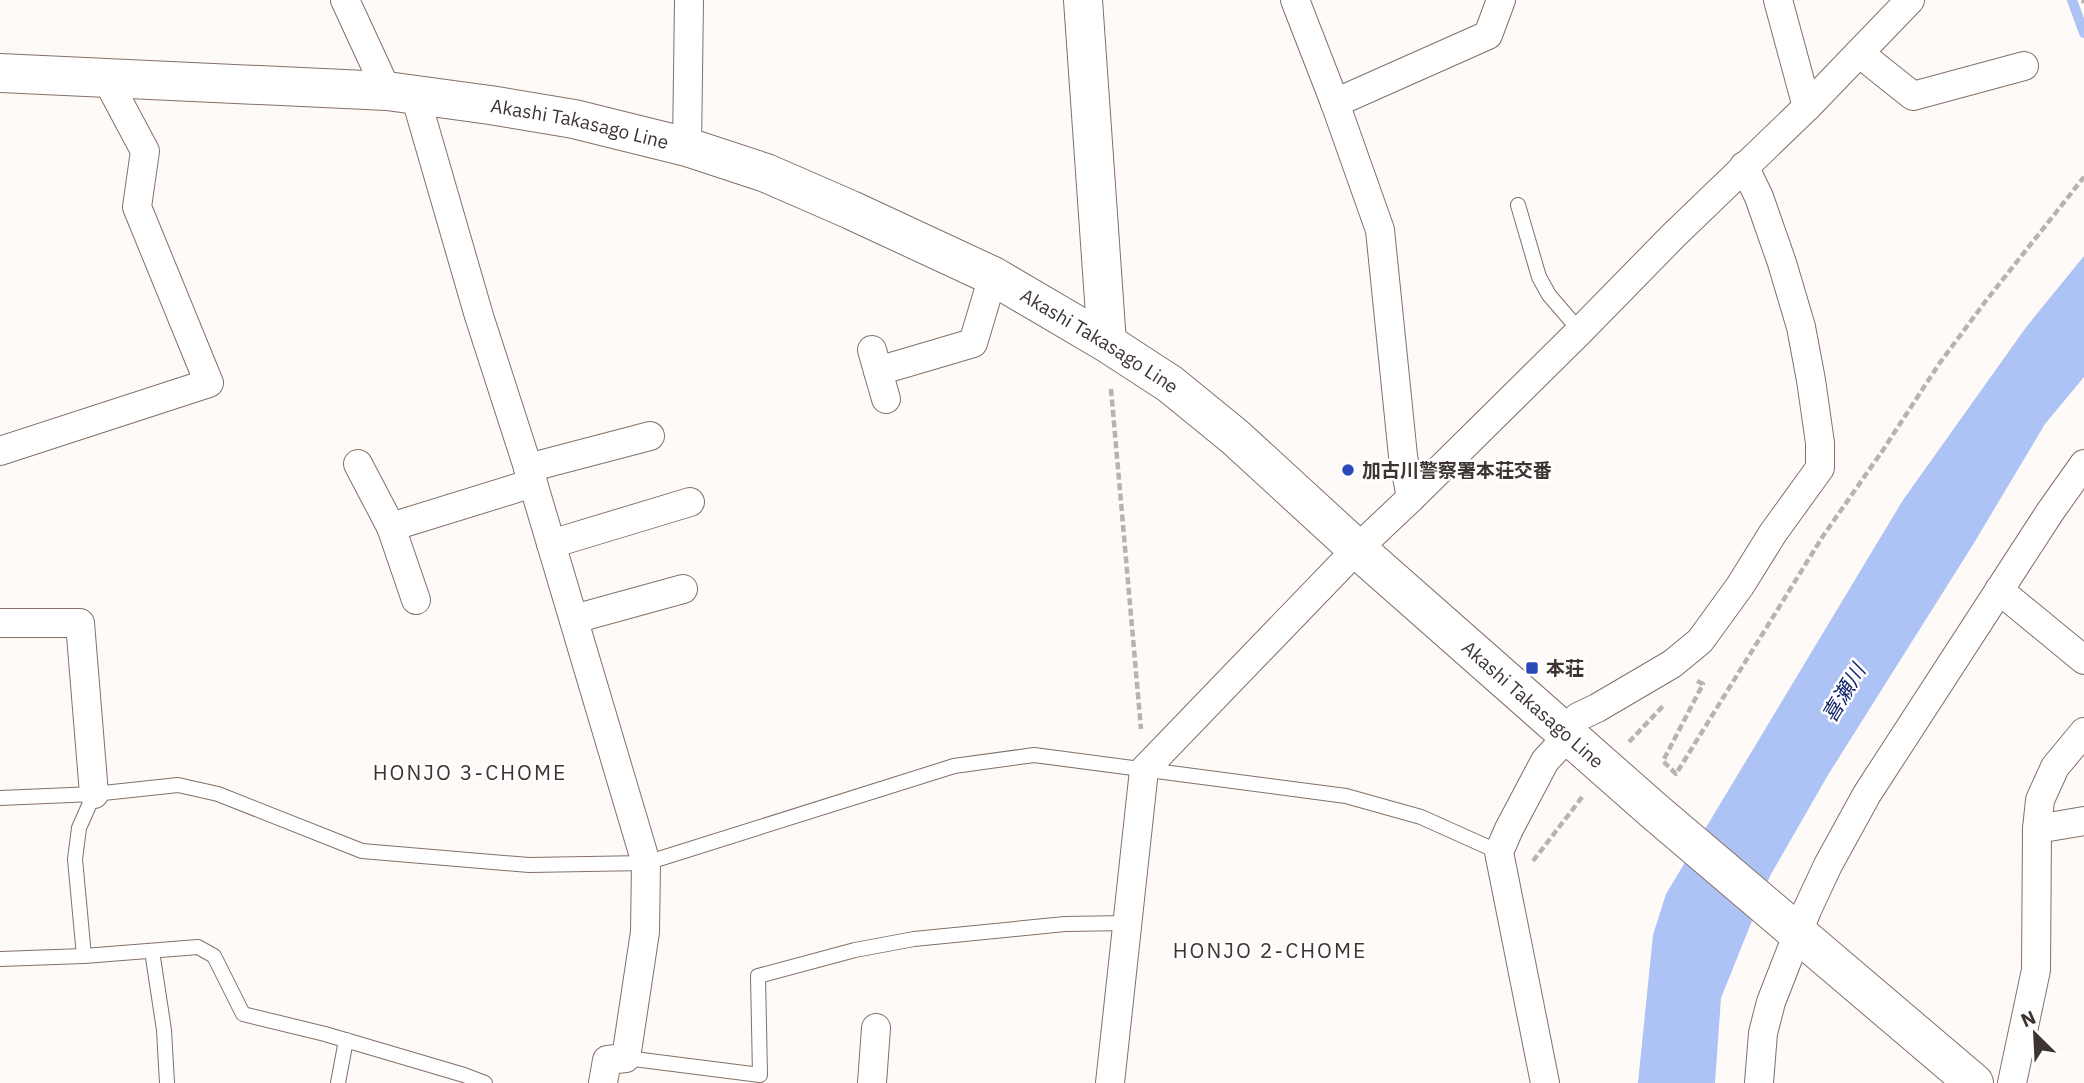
<svg xmlns="http://www.w3.org/2000/svg" width="2084" height="1083" font-family="'IBM Plex Sans','Noto Sans JP',sans-serif">
  <rect width="100%" height="100%" fill="#fefaf8"/>
  <path fill="#adc2f5" d="M 2084,256 L 2084,377 L 2045,424 L 1974,543 L 1828,775 L 1770,876 L 1721,998 L 1715,1083 L 1638,1083 L 1653,935 L 1666,894 L 1903,500 L 2027,326 Z"/>
  <g fill="none" stroke-linecap="round" stroke-linejoin="round">
    <path stroke="#adc2f5" stroke-width="10" d="M 2072,0 L 2084,33"/>
    <g stroke="#837067" stroke-width="16">
      <g id="lane">
        <path d="M 1518,205 L 1539,277 L 1549,295 L 1580,331"/>
        <path d="M 0,798 L 94,794 L 178,785 L 218,794 L 362,851 L 529,865 L 646,863 L 954,766 L 1034,755 L 1346,796 L 1421,817 L 1499,852"/>
        <path d="M 152,951 L 164,1030 L 167,1083"/>
        <path d="M 84,956 L 75,859 L 79,828 L 94,794"/>
        <path d="M 0,959 L 84,956 L 198,947 L 214,956 L 243,1014 L 325,1034 L 464,1075 L 485,1083"/>
        <path d="M 626,1058 L 760,1075 L 758,976 L 855,950 L 914,939 L 1065,924 L 1127,923"/>
        <path d="M 338,1083 L 346,1040"/>
      </g>
    </g>
    <g stroke="#837067" stroke-width="30">
      <g id="street">
        <path d="M 345,0 L 387,91"/>
        <path d="M 1295,0 L 1335,103 L 1380,230 L 1403,456 L 1411,498"/>
        <path d="M 1778,0 L 1807,107"/>
        <path d="M 1859,53 L 1913,96 L 2024,66"/>
        <path d="M 415,95 L 479,316 L 533,483 L 646,863 L 645,932 L 626,1058 L 607,1060 L 603,1083"/>
        <path d="M 1335,103 L 1488,35 L 1501,0"/>
        <path d="M 687,147 L 689,0"/>
        <path d="M 872,350 L 886,399"/>
        <path d="M 878,371 L 973,343 L 993,276"/>
        <path d="M 0,451 L 209,383 L 137,207 L 145,151 L 106,78"/>
        <path d="M 358,464 L 391,527 L 416,600"/>
        <path d="M 528,468 L 650,436"/>
        <path d="M 391,527 L 533,483"/>
        <path d="M 551,544 L 690,502"/>
        <path d="M 1999,590 L 2084,660"/>
        <path d="M 574,619 L 683,589"/>
        <path d="M 0,623 L 80,623 L 94,794"/>
        <path d="M 2037,829 L 2084,821"/>
        <path d="M 872,1083 L 876,1028"/>
        <path d="M 1110,1083 L 1144,770 L 1357,549 L 1411,498 L 1580,331 L 1673,236 L 1807,107 L 1910,0"/>
        <path d="M 1545,1083 L 1499,852 L 1509,829 L 1545,761 L 1569,735 L 1578,717 L 1597,708 L 1672,664 L 1700,641 L 1740,586 L 1773,533 L 1820,468 L 1820,443 L 1811,380 L 1801,327 L 1782,263 L 1759,197 L 1744,166"/>
        <path d="M 1759,1083 L 1763,1033 L 1771,1002 L 1807,910 L 1828,865 L 1867,794 L 2050,512 L 2084,464"/>
        <path d="M 2012,1083 L 2036,970 L 2037,829 L 2040,800 L 2055,767 L 2084,732"/>
      </g>
    </g>
    <g stroke="#837067" stroke-width="40">
      <g id="secondary">
        <path d="M 1083,0 L 1107,343"/>
        <path id="s1" d="M 0,73 L 387,91 L 490,105 L 574,119 L 687,147 L 766,173 L 851,210 L 993,276 L 1107,343 L 1170,384 L 1235,437 L 1357,549 L 1653,810 L 1974,1083"/>
      </g>
    </g>
    <g stroke="#b8b2b0" stroke-width="4.5" stroke-dasharray="7 3.5" stroke-linecap="butt">
      <path d="M 2083,0 L 2084,3"/>
      <path d="M 1111,389 L 1141,729"/>
      <path d="M 1697,681 L 1703,684 L 1663,761 L 1676,774 L 1823,536 L 1883,450 L 1939,364 L 1985,302 L 2084,177"/>
      <path d="M 1629,742 L 1663,706"/>
      <path d="M 1533,861 L 1583,796"/>
    </g>
    <use href="#lane" stroke="#fff" stroke-width="14"/>
    <use href="#street" stroke="#fff" stroke-width="28"/>
    <use href="#secondary" stroke="#fff" stroke-width="38"/>
  </g>
  <g fill="#2b4aba" stroke="#fff" stroke-width="2.5">
    <circle cx="1348" cy="470" r="7"/>
    <rect x="1525" y="661" width="14" height="14" rx="3.5"/>
  </g>
  <g text-anchor="middle" dominant-baseline="central" stroke-width="5" stroke-linejoin="round" paint-order="stroke">
    <g font-size="19" fill="#3e3532" stroke="#fff">
      <text stroke="none"><textPath href="#s1" startOffset="583">Akashi Takasago Line</textPath></text>
      <text stroke="none"><textPath href="#s1" startOffset="1150">Akashi Takasago Line</textPath></text>
      <text stroke="none"><textPath href="#s1" startOffset="1717">Akashi Takasago Line</textPath></text>
    </g>
    <g font-size="19" font-weight="bold" fill="#3e3532" stroke="#fff" text-anchor="start">
      <text x="1362" y="470">加古川警察署本荘交番</text>
      <text x="1546" y="668">本荘</text>
    </g>
    <g font-size="21" font-style="italic" fill="#13246b" stroke="#fff">
      <text transform="translate(1843 693) rotate(-59)">喜瀬川</text>
    </g>
    <g font-size="21" letter-spacing="2" fill="#3e3532" stroke="#fff">
      <text x="470" y="772">HONJO 3-CHOME</text>
      <text x="1270" y="950">HONJO 2-CHOME</text>
    </g>
  </g>
  <g transform="translate(2035 1034) rotate(336)" stroke="#ffffff" stroke-width="5" paint-order="stroke">
  <path d="M0-5L12 26L0 18L-12 26Z" fill="#3e3532"/>
  <text y="-10" font-size="19" font-weight="bold" text-anchor="middle" fill="#3e3532">N</text>
  </g>
</svg>
